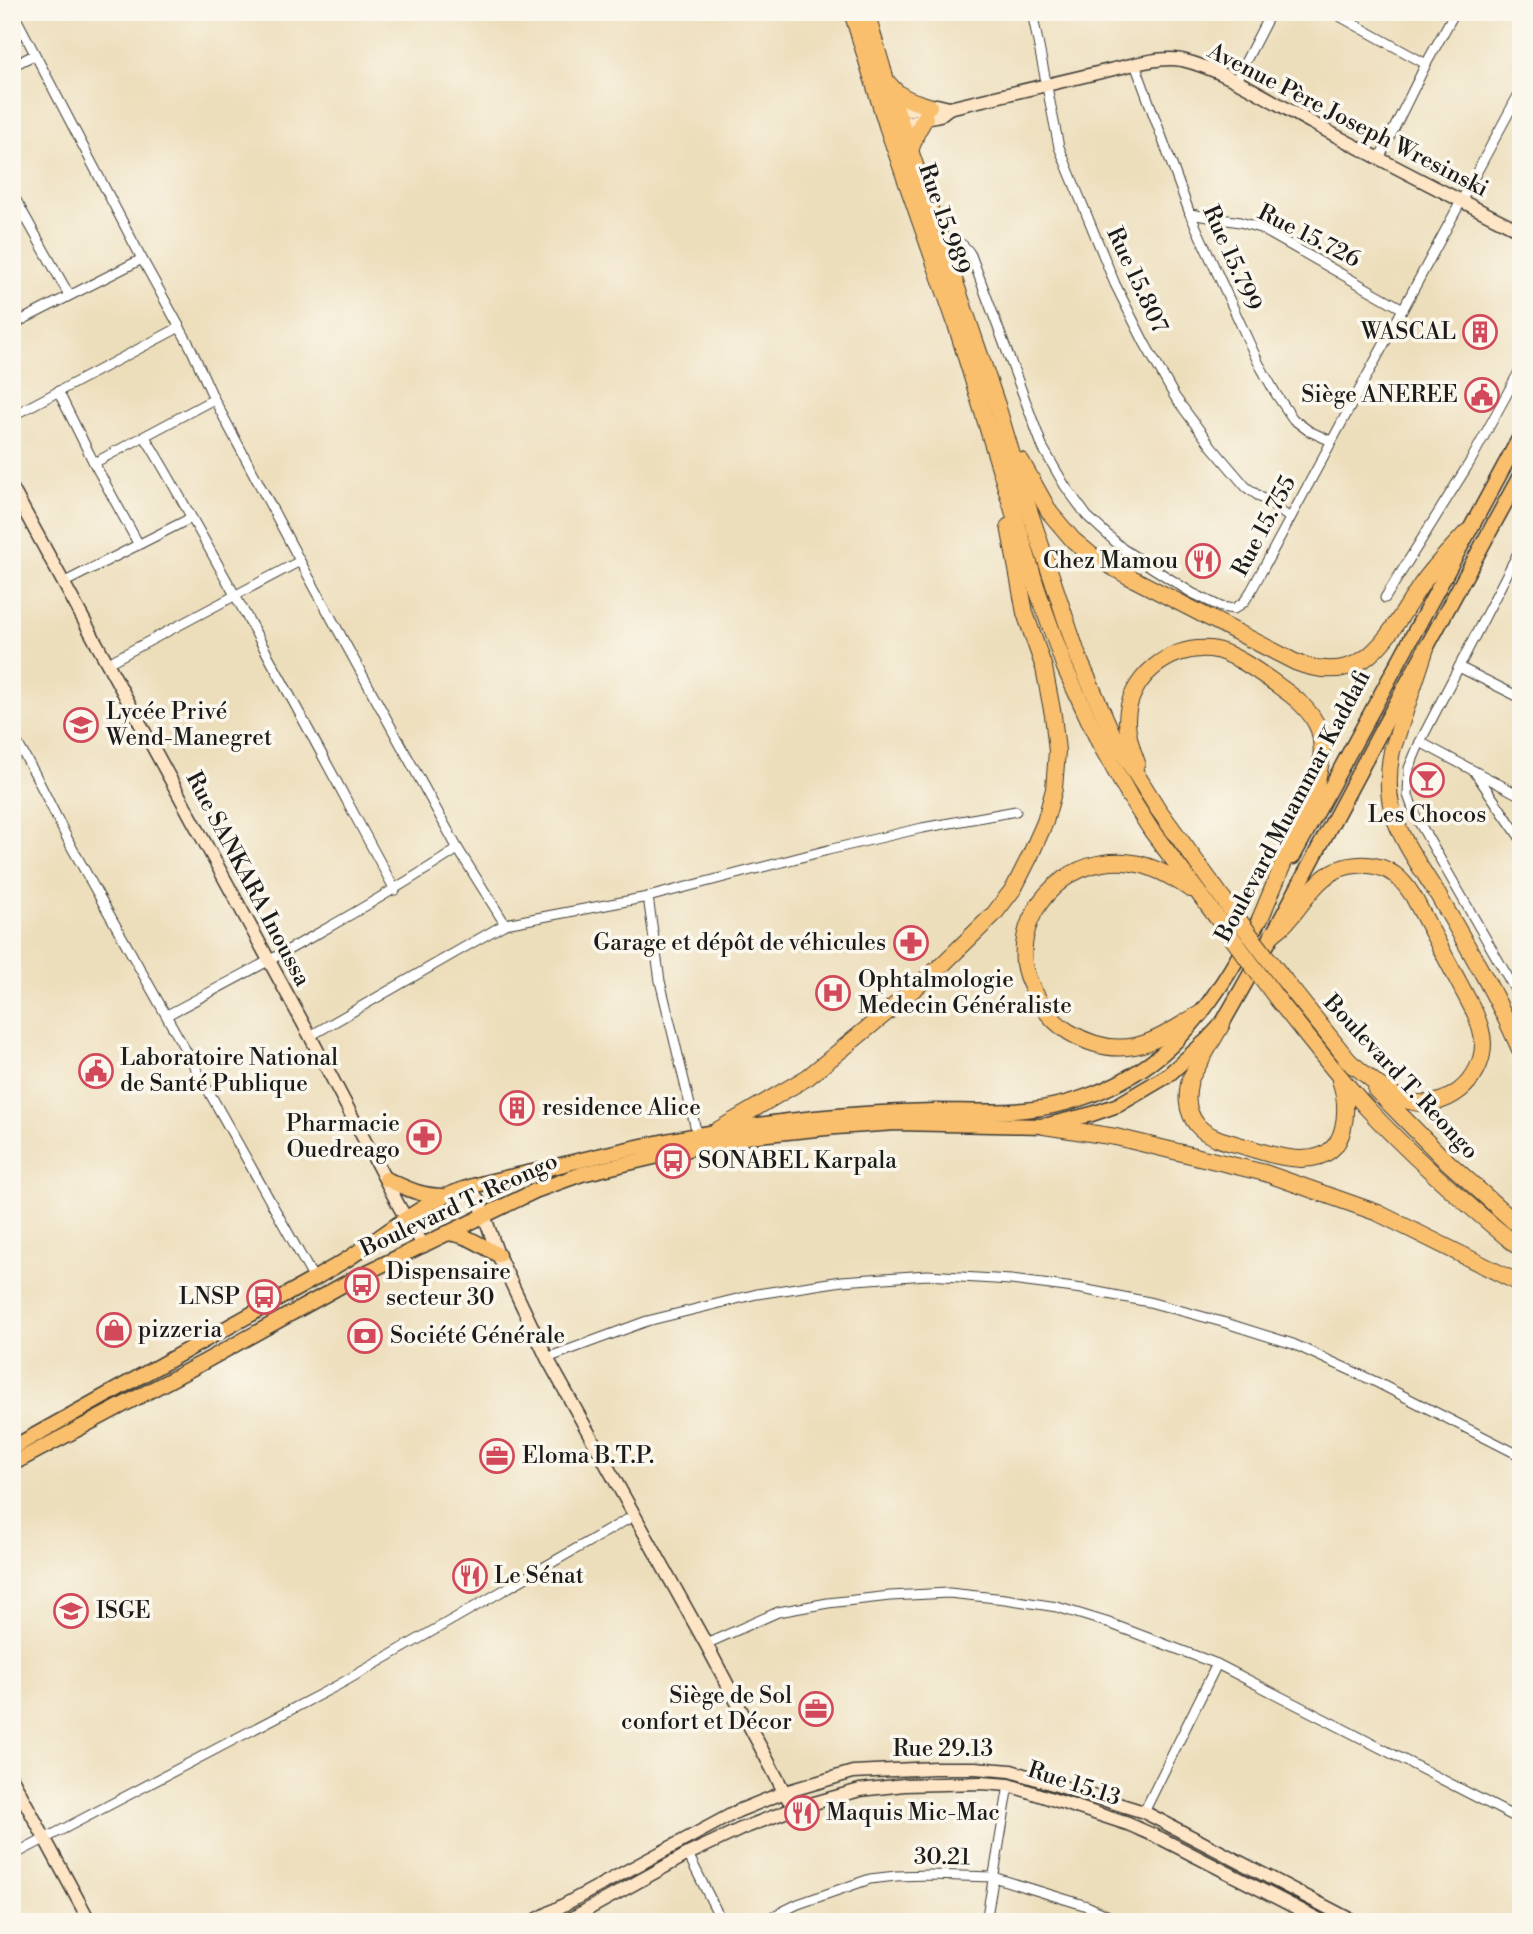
<svg xmlns="http://www.w3.org/2000/svg" width="1533" height="1934" font-family="'Libre Bodoni',serif">
  <rect width="100%" height="100%" fill="#fbf7ec"/>
  <filter id="ink" filterUnits="userSpaceOnUse"><feTurbulence type="fractalNoise" baseFrequency=".0143" numOctaves="2"/><feDisplacementMap in="SourceGraphic" scale="14" xChannelSelector="R" yChannelSelector="G"/><feConvolveMatrix kernelMatrix="1 2 1 2 8 2 1 2 1" color-interpolation-filters="sRGB"/></filter>
  <filter id="wash" filterUnits="userSpaceOnUse"><feTurbulence type="fractalNoise" baseFrequency=".00686" numOctaves="4" result="noise"/><feDisplacementMap in="SourceGraphic" scale="28" xChannelSelector="R" yChannelSelector="G"/><feGaussianBlur stdDeviation="1.57" result="paint"/><feColorMatrix in="noise" values="0 0 0 0 0 0 0 0 0 0 0 0 0 0 0 0 0 1.4 0 .05"/><feComposite in="paint" operator="in"/></filter>
  <g filter="url(#wash)">
    <rect width="100%" height="100%" fill="#eddebb"/>
  </g>
  <g filter="url(#ink)">
    <g fill="none" stroke-linecap="round" stroke-linejoin="round">
      <g stroke="#3b3934" stroke-width="11">
        <g id="street">
          <path d="M 13,12 L 142,259 L 190,346 L 214,399 L 300,561 L 458,849 L 505,924"/>
          <path d="M 1032,12 L 1059,147 L 1115,284 L 1144,342 L 1175,397 L 1212,447 L 1246,487 L 1290,518"/>
          <path d="M 1332,12 L 1426,64"/>
          <path d="M 1135,64 L 1190,214 L 1259,364 L 1276,394 L 1293,419 L 1309,431 L 1331,441"/>
          <path d="M 12,66 L 34,55"/>
          <path d="M 1235,82 L 1271,12"/>
          <path d="M 1379,159 L 1426,64 L 1455,12"/>
          <path d="M 12,193 L 69,295"/>
          <path d="M 1190,214 L 1240,222 L 1260,228 L 1403,309"/>
          <path d="M 941,238 C 956,240 963,242 971,255 L 1043,448 L 1065,486 L 1087,516 L 1123,549 L 1192,593 L 1221,607 L 1234,609 L 1244,602 L 1251,591 L 1521,90"/>
          <path d="M 12,325 L 142,259"/>
          <path d="M 58,391 L 94,463 L 139,545"/>
          <path d="M 12,416 L 180,327"/>
          <path d="M 145,437 C 162,464 177,492 193,520 C 262,642 328,766 395,890"/>
          <path d="M 94,463 L 214,399"/>
          <path d="M 1521,547 L 1420,742 L 1409,768 L 1408,795 L 1416,817 L 1521,1000"/>
          <path d="M 63,583 L 191,518"/>
          <path d="M 1385,598 L 1470,462 L 1521,368"/>
          <path d="M 108,663 L 300,561"/>
          <path d="M 1459,667 L 1521,698"/>
          <path d="M 12,734 L 34,772 L 71,846 L 314,1279"/>
          <path d="M 1420,742 L 1521,796"/>
          <path d="M 1476,774 L 1521,839"/>
          <path d="M 648,897 L 660,981 L 697,1134"/>
          <path d="M 167,1015 C 266,963 364,910 458,849"/>
          <path d="M 310,1036 L 505,924 L 648,897 L 828,850 L 922,828 L 1016,811"/>
          <path d="M 547,1358 L 647,1321 L 757,1294 L 842,1281 L 927,1275 L 1011,1280 L 1082,1289 L 1149,1302 L 1226,1323 L 1293,1344 L 1376,1382 L 1521,1456"/>
          <path d="M 706,1644 L 778,1612 L 828,1603 L 890,1596 L 949,1593 L 1005,1599 L 1057,1607 L 1106,1622 L 1217,1664 L 1521,1820"/>
          <path d="M 1144,1812 L 1217,1664"/>
          <path d="M 688,1854 L 722,1922"/>
          <path d="M 12,1856 L 340,1684 L 635,1515"/>
          <path d="M 761,1922 L 798,1904 L 870,1879 L 896,1876 L 930,1875 L 993,1877 L 1087,1906 L 1122,1922"/>
          <path d="M 986,1922 L 1009,1785"/>
        </g>
      </g>
      <g stroke="#3b3934" stroke-width="15">
        <g id="secondary">
          <path d="M 891,112 L 937,105 L 949,108"/>
          <path d="M 895,125 L 940,115 L 949,108 L 1135,64 C 1150,61 1167,57 1182,60 C 1225,70 1273,102 1312,123 C 1381,160 1451,196 1521,231"/>
          <path d="M 12,488 L 310,1036 L 400,1208 L 424,1246"/>
          <path d="M 471,1187 L 481,1206 L 498,1255 L 547,1358 L 706,1644 L 788,1799"/>
          <path d="M 12,1778 L 90,1922"/>
          <path d="M 532,1922 L 738,1811 L 785,1792 L 853,1772 L 935,1768 L 975,1768 L 1011,1771 L 1144,1812 L 1355,1922"/>
          <path d="M 565,1922 L 688,1854 L 741,1829 L 793,1809 L 860,1790 L 904,1785 L 981,1783 L 1009,1785 L 1128,1824 L 1162,1839 L 1324,1922"/>
        </g>
      </g>
      <g stroke="#3b3934" stroke-width="17">
        <g id="primary">
          <path d="M 1293,857 L 1521,435"/>
          <path d="M 386,1179 C 408,1189 420,1196 445,1196"/>
          <path d="M 447,1233 C 468,1235 481,1245 498,1255"/>
          <path d="M 12,1448 L 314,1279 C 325,1272 336,1266 346,1260 C 380,1238 410,1212 446,1196 C 477,1182 512,1177 545,1169 C 634,1146 724,1127 815,1118 C 855,1114 894,1112 934,1111 C 964,1111 995,1113 1025,1110 C 1062,1107 1101,1094 1132,1075 C 1195,1039 1232,970 1265,909"/>
          <path d="M 12,1464 L 202,1363 L 357,1277 L 535,1191 L 582,1174 L 701,1146 L 758,1135 L 836,1127 L 896,1123 L 1044,1126 L 1092,1114 L 1118,1105 L 1167,1076 L 1206,1041 L 1222,1024 L 1273,934 L 1382,729 L 1521,474"/>
        </g>
      </g>
      <g stroke="#3b3934" stroke-width="18">
        <g id="highway">
          <path d="M 852,12 L 887,126 L 954,318 L 1037,589 L 1065,668 L 1099,742 L 1130,797 L 1151,830 L 1224,927"/>
          <path d="M 866,12 L 886,80 L 997,405 L 1024,495 L 1079,659 L 1115,740 L 1158,809 L 1232,911"/>
          <path d="M 889,84 C 900,98 912,101 929,106"/>
          <path d="M 910,151 L 917,132 L 925,118"/>
          <path d="M 1021,461 L 1050,513 L 1073,540 L 1091,555 L 1128,576 L 1295,662 C 1367,690 1388,634 1421,585 C 1434,566 1451,549 1467,532"/>
          <path d="M 1426,648 L 1392,751 C 1388,771 1387,789 1392,809 C 1399,838 1422,869 1438,895 C 1467,945 1498,998 1521,1052"/>
          <path d="M 1137,763 C 1132,750 1127,735 1127,721 C 1127,679 1169,645 1210,649 C 1231,651 1259,672 1276,684 C 1293,696 1311,709 1319,730 C 1325,749 1320,769 1315,788 L 1260,919"/>
          <path d="M 1190,889 C 1173,877 1153,866 1133,863 C 1074,853 1018,903 1024,963 C 1025,973 1030,984 1035,993 C 1043,1010 1053,1022 1069,1032 C 1089,1044 1111,1051 1135,1046 C 1159,1041 1180,1025 1201,1013"/>
          <path d="M 1273,934 C 1279,929 1285,925 1289,919 C 1301,906 1310,889 1324,878 C 1343,862 1375,860 1395,875 C 1403,881 1408,888 1413,896 L 1475,1013 C 1479,1023 1483,1033 1483,1044 C 1483,1081 1445,1112 1409,1101 C 1386,1095 1365,1073 1346,1059"/>
          <path d="M 1285,981 L 1353,1066"/>
          <path d="M 1278,1000 C 1307,1036 1335,1073 1367,1108 C 1414,1159 1467,1205 1521,1249"/>
          <path d="M 1222,1024 L 1190,1079 C 1186,1096 1186,1111 1197,1125 C 1209,1139 1230,1142 1246,1147 C 1278,1157 1332,1175 1343,1128 C 1347,1111 1346,1097 1340,1080"/>
          <path d="M 1376,1090 L 1440,1155 L 1521,1228"/>
          <path d="M 1044,1126 L 1116,1137 L 1265,1173 L 1378,1213 L 1521,1284"/>
          <path d="M 718,1130 L 808,1077 L 886,1013 L 942,965 L 994,914 L 1014,888 L 1030,856 L 1045,822 L 1054,789 L 1057,751 L 1053,715 L 1044,668 L 1025,613 L 1009,526"/>
        </g>
      </g>
      <use href="#street" stroke="#fff" stroke-width="9"/>
      <use href="#secondary" stroke="#fde5c5" stroke-width="12"/>
      <use href="#primary" stroke="#f9bf6d" stroke-width="14"/>
      <use href="#highway" stroke="#f9bf6d" stroke-width="16"/>
      <g stroke="#3b3934" stroke-width="18" stroke-linecap="butt">
        <g id="highway-bridge">
          <path d="M 1232,911 L 1285,981"/>
          <path d="M 1224,927 L 1278,1000"/>
        </g>
      </g>
      <use href="#highway-bridge" stroke="#f9bf6d" stroke-width="16"/>
    </g>
  </g>
  <defs>
    <g id="building-ring" transform="scale(1.75)"><circle r="9.5" fill="#fbf7ec" stroke="#d1495b" stroke-width="1.5"/><path d="M-4-6H4V6H1V3H-1V6H-4ZM-2.5-4.3h1.7v1.8h-1.7ZM.8-4.3h1.7v1.8H.8ZM-2.5-1h1.7V.8h-1.7ZM.8-1h1.7V.8H.8Z" fill="#d1495b"/></g>
    <g id="civic-ring" transform="scale(1.75)"><circle r="9.5" fill="#fbf7ec" stroke="#d1495b" stroke-width="1.5"/><path d="M-.6-6.5H3V-4.5H.6V-3L4-1V1h2V6H-6V1h2V-1L-.6-3ZM-1.2 2.5V6h2.4V2.5Z" fill="#d1495b"/></g>
    <g id="restaurant-ring" transform="scale(1.75)"><circle r="9.5" fill="#fbf7ec" stroke="#d1495b" stroke-width="1.5"/><path d="M-5-6h1v4h1v-4h1v4h1v-4h1v5L-1.5 .5V6h-2V.5L-5-1ZM5-6V6H3V1.5H1.5Q1.5-4 5-6Z" fill="#d1495b"/></g>
    <g id="school-ring" transform="scale(1.75)"><circle r="9.5" fill="#fbf7ec" stroke="#d1495b" stroke-width="1.5"/><path d="M0-5L7-2L0 1L-7-2ZM-4 1L0 2.5L4 1V4Q0 6-4 4Z" fill="#d1495b"/></g>
    <g id="bar-ring" transform="scale(1.75)"><circle r="9.5" fill="#fbf7ec" stroke="#d1495b" stroke-width="1.5"/><path d="M-6-5H6L.8 .8V4.5H3.5V6h-7V4.5H-.8V.8Z" fill="#d1495b"/></g>
    <g id="pharmacy-ring" transform="scale(1.75)"><circle r="9.5" fill="#fbf7ec" stroke="#d1495b" stroke-width="1.5"/><path d="M-2-6h4v4h4v4h-4v4h-4v-4h-4v-4h4Z" fill="#d1495b"/></g>
    <g id="hospital-ring" transform="scale(1.75)"><circle r="9.5" fill="#fbf7ec" stroke="#d1495b" stroke-width="1.5"/><path d="M-5-5h3v3.5h4V-5h3V5h-3V1.5h-4V5h-3Z" fill="#d1495b"/></g>
    <g id="bus-ring" transform="scale(1.75)"><circle r="9.5" fill="#fbf7ec" stroke="#d1495b" stroke-width="1.5"/><path d="M-5-6H5V4H4V6H2V4H-2V6H-4V4H-5ZM-3.5-4V0h7V-4ZM-3.5 1.2v1.5H-2V1.2ZM2 1.2v1.5H3.5V1.2Z" fill="#d1495b"/></g>
    <g id="shop-ring" transform="scale(1.75)"><circle r="9.5" fill="#fbf7ec" stroke="#d1495b" stroke-width="1.5"/><path d="M-5-2.5h2.3a2.7 3.5 0 0 1 5.4 0H5L5.5 6h-11ZM-1.5-2.5h3a1.5 2.3 0 0 0-3 0Z" fill="#d1495b"/></g>
    <g id="bank-ring" transform="scale(1.75)"><circle r="9.5" fill="#fbf7ec" stroke="#d1495b" stroke-width="1.5"/><path d="M-6-4H6V4H-6ZM0-2.3a2.3 2.3 0 1 0 0 4.6a2.3 2.3 0 1 0 0-4.6Z" fill="#d1495b"/></g>
    <g id="office-ring" transform="scale(1.75)"><circle r="9.5" fill="#fbf7ec" stroke="#d1495b" stroke-width="1.5"/><path d="M-6-3h4V-5.5h4V-3h4V5H-6ZM-1-4.5V-3h2v-1.5ZM-6 0V1H6V0Z" fill="#d1495b"/></g>
  </defs>
  <g fill-rule="evenodd">
    <use href="#building-ring" x="1480" y="332"/>
    <use href="#civic-ring" x="1482" y="395"/>
    <use href="#restaurant-ring" x="1203" y="561"/>
    <use href="#school-ring" x="81" y="725"/>
    <use href="#bar-ring" x="1427" y="780"/>
    <use href="#pharmacy-ring" x="911" y="943"/>
    <use href="#hospital-ring" x="833" y="993"/>
    <use href="#civic-ring" x="96" y="1071"/>
    <use href="#building-ring" x="517" y="1108"/>
    <use href="#pharmacy-ring" x="424" y="1137"/>
    <use href="#bus-ring" x="673" y="1161"/>
    <use href="#bus-ring" x="362" y="1285"/>
    <use href="#bus-ring" x="264" y="1297"/>
    <use href="#shop-ring" x="114" y="1330"/>
    <use href="#bank-ring" x="365" y="1336"/>
    <use href="#office-ring" x="497" y="1456"/>
    <use href="#restaurant-ring" x="470" y="1576"/>
    <use href="#school-ring" x="71" y="1611"/>
    <use href="#office-ring" x="816" y="1709"/>
    <use href="#restaurant-ring" x="802" y="1813"/>
  </g>
  <g text-anchor="middle" dominant-baseline="central" stroke-width="7" stroke-linejoin="round" paint-order="stroke">
    <g font-size="23" fill="#1c1c1c" stroke="#fbf7ec">
      <text transform="translate(1348 120) rotate(27)">Avenue Père Joseph Wresinski</text>
      <text transform="translate(944 219) rotate(71)">Rue 15.989</text>
      <text transform="translate(1309 236) rotate(27)">Rue 15.726</text>
      <text transform="translate(1232 258) rotate(66)">Rue 15.799</text>
      <text transform="translate(1137 280) rotate(65)">Rue 15.807</text>
      <text transform="translate(1264 526) rotate(-62)">Rue 15.755</text>
      <text transform="translate(1293 806) rotate(-62)">Boulevard Muammar Kaddafi</text>
      <text transform="translate(248 879) rotate(62)">Rue SANKARA Inoussa</text>
      <text transform="translate(1401 1077) rotate(47)">Boulevard T. Reongo</text>
      <text transform="translate(459 1205) rotate(-25)">Boulevard T. Reongo</text>
      <text x="943" y="1749">Rue 29.13</text>
      <text transform="translate(1074 1784) rotate(18)">Rue 15.13</text>
      <text transform="translate(942 1857) rotate(1)">30.21</text>
    </g>
    <g font-size="23" fill="#1c1c1c" stroke="#fbf7ec" text-anchor="start">
      <text x="1456" y="332" text-anchor="end">WASCAL</text>
      <text x="1458" y="395" text-anchor="end">Siège ANEREE</text>
      <text x="1178" y="561" text-anchor="end">Chez Mamou</text>
      <text x="106" y="712">Lycée Privé<tspan x="106" dy="26">Wend-Manegret</tspan></text>
      <text x="1427" y="815" text-anchor="middle">Les Chocos</text>
      <text x="886" y="943" text-anchor="end">Garage et dépôt de véhicules</text>
      <text x="858" y="980">Ophtalmologie<tspan x="858" dy="26">Medecin Généraliste</tspan></text>
      <text x="120" y="1058">Laboratoire National<tspan x="120" dy="26">de Santé Publique</tspan></text>
      <text x="542" y="1108">residence Alice</text>
      <text x="400" y="1124" text-anchor="end">Pharmacie<tspan x="400" dy="26">Ouedreago</tspan></text>
      <text x="698" y="1161">SONABEL Karpala</text>
      <text x="386" y="1272">Dispensaire<tspan x="386" dy="26">secteur 30</tspan></text>
      <text x="240" y="1297" text-anchor="end">LNSP</text>
      <text x="138" y="1330">pizzeria</text>
      <text x="390" y="1336">Société Générale</text>
      <text x="522" y="1456">Eloma B.T.P.</text>
      <text x="494" y="1576">Le Sénat</text>
      <text x="96" y="1611">ISGE</text>
      <text x="792" y="1696" text-anchor="end">Siège de Sol<tspan x="792" dy="26">confort et Décor</tspan></text>
      <text x="826" y="1813">Maquis Mic-Mac</text>
    </g>
  </g>
  <rect width="1533" height="1934" fill="none" stroke="#fbf7ec" stroke-width="42"/>
</svg>
